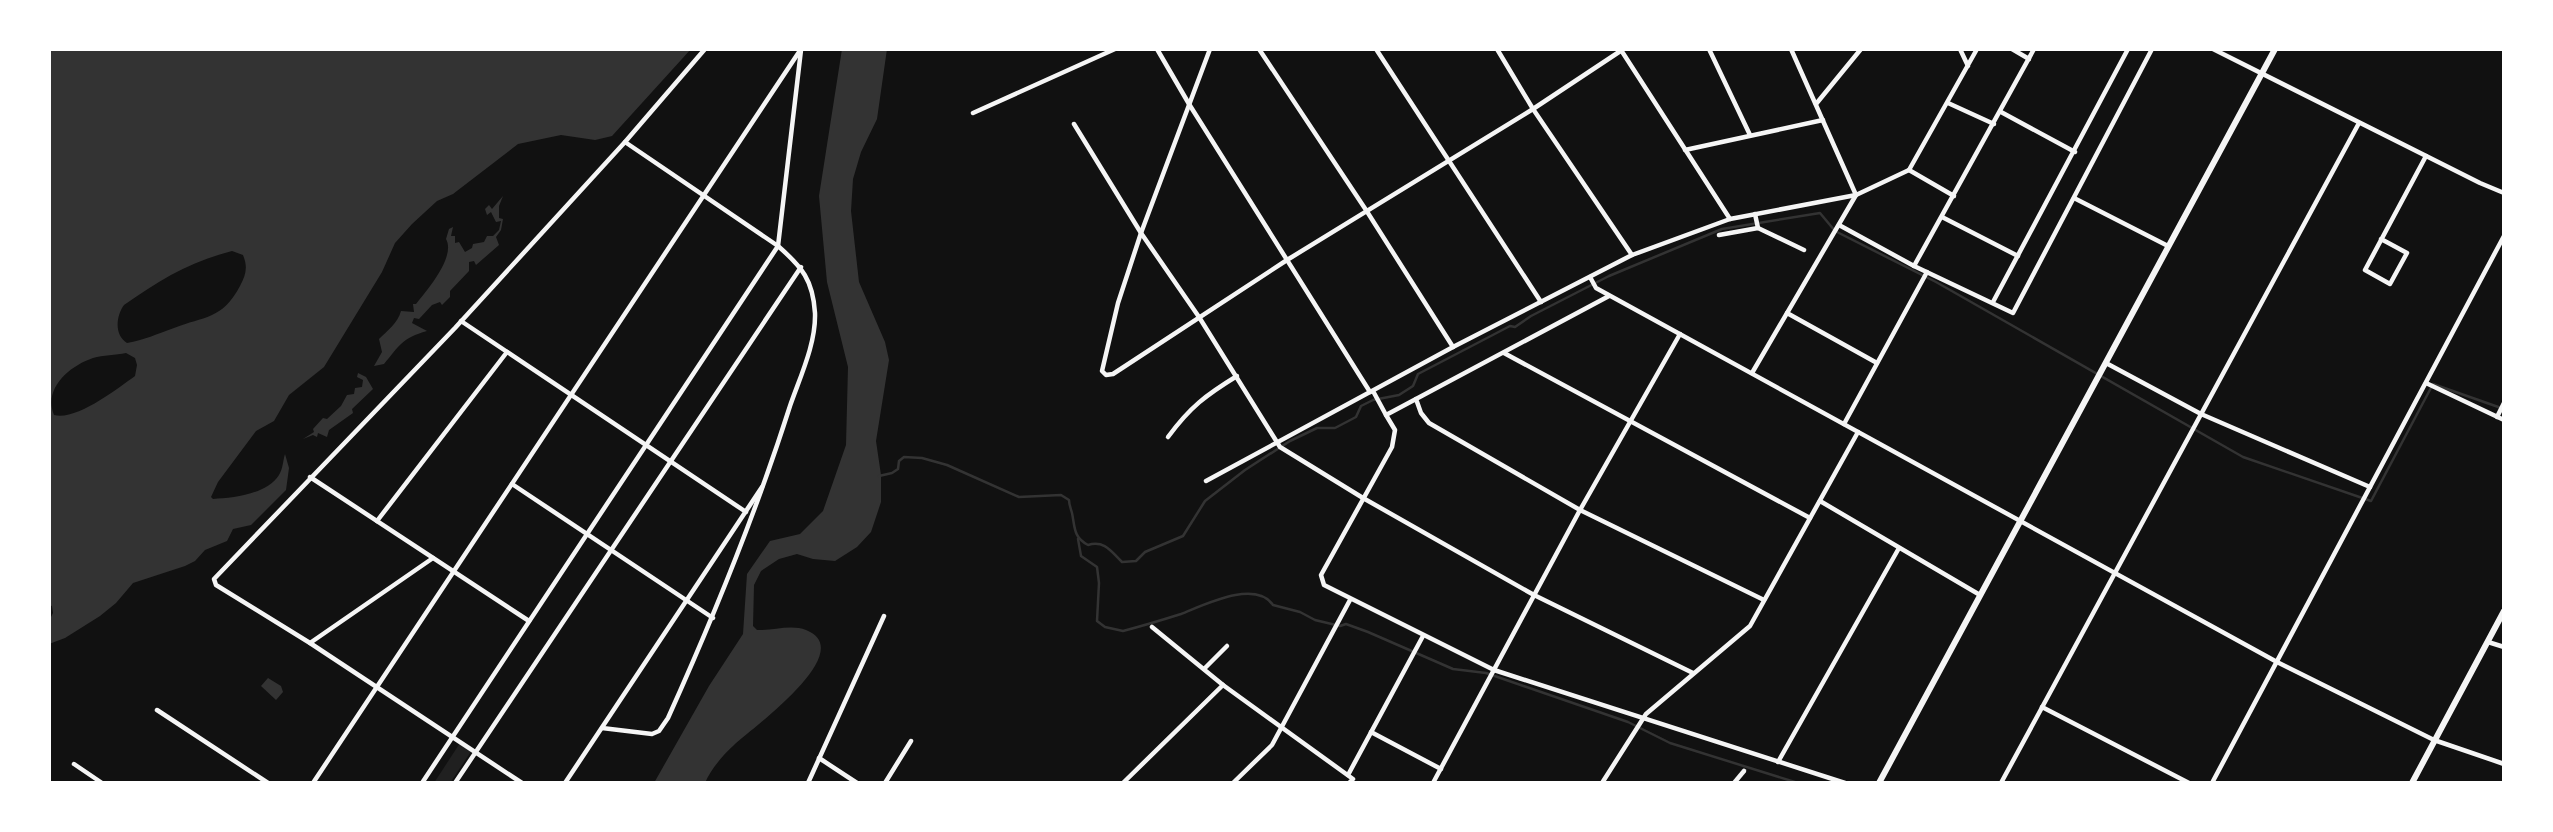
<svg xmlns="http://www.w3.org/2000/svg" width="2553" height="832" font-family="Barlow,sans-serif">
  <rect width="100%" height="100%" fill="#111"/>
  <path fill="#202020" d="M 460,743 L 472,750 L 450,783 L 434,783 Z"/>
  <g fill="#333" fill-rule="evenodd">
    <path d="M 49,49 L 691,49 L 612,136 L 595,140 L 561,135 L 518,144 L 453,194 L 437,201 L 412,224 L 395,243 L 382,272 L 324,367 L 289,395 L 274,421 L 256,431 L 218,482 L 211,497 L 213,499 C 234,498 267,494 279,475 C 283,469 283,460 285,454 L 289,468 L 286,490 L 251,525 L 233,529 L 227,541 L 205,550 L 195,561 L 185,566 L 133,583 L 116,603 L 100,616 L 65,638 L 49,644 L 49,621 L 53,613 L 52,606 L 49,605 ZM 232,251 L 243,255 C 248,267 246,275 240,286 C 222,320 204,316 174,328 C 157,334 144,340 127,343 C 114,335 116,316 124,305 C 160,280 189,262 232,251 ZM 126,353 L 135,358 L 137,365 L 135,376 C 117,389 76,421 54,415 C 43,389 69,366 93,358 C 103,355 116,355 126,353 Z"/>
    <path d="M 842,49 L 887,49 L 877,119 L 861,152 L 853,179 L 851,211 L 859,282 L 885,342 L 889,360 L 876,441 L 881,475 L 881,502 L 871,532 L 857,547 L 835,561 L 813,559 L 797,554 L 779,559 L 761,571 L 754,585 L 753,626 L 757,630 C 772,631 791,624 806,630 C 860,651 751,729 734,745 C 723,755 711,769 705,783 L 654,783 L 709,686 L 743,634 L 747,574 L 770,541 L 800,534 L 823,511 L 846,445 L 848,367 L 827,282 L 819,196 Z"/>
    <path d="M 503,196 L 499,206 L 499,218 L 503,219 L 501,230 L 496,237 L 499,245 L 476,265 L 474,261 L 469,262 L 469,271 L 450,291 L 450,297 L 442,305 L 440,302 L 432,305 L 419,319 L 414,318 L 412,323 L 427,331 C 402,338 400,345 384,364 L 374,366 L 382,352 L 379,339 C 387,331 398,323 401,311 L 414,312 L 413,304 L 416,304 C 427,290 456,257 446,239 L 449,229 L 453,227 L 451,236 L 455,236 L 455,243 L 459,242 L 465,252 L 472,248 L 473,244 L 484,242 L 487,236 L 493,236 L 499,230 L 501,221 L 496,222 L 491,212 L 487,215 L 485,209 L 489,205 L 492,209 Z"/>
    <path d="M 358,373 L 366,377 L 373,389 L 352,409 L 353,413 L 329,430 L 327,437 L 318,433 L 317,437 L 313,435 L 303,439 L 314,432 L 313,429 L 323,418 L 327,419 L 341,406 L 347,395 L 354,394 L 355,388 L 362,387 L 363,380 L 357,377 Z"/>
    <path d="M 268,678 L 281,686 L 283,692 L 276,700 L 261,686 Z"/>
  </g>
  <g fill="none" stroke-linecap="round" stroke-linejoin="round">
    <g stroke="#333" stroke-width="2.5">
      <path d="M 879,476 L 892,473 L 898,469 L 899,461 L 904,457 L 922,458 L 947,465 L 1019,497 L 1061,495 L 1069,500 C 1069,505 1071,509 1072,513 C 1075,527 1073,537 1088,545 C 1104,540 1111,551 1122,562 L 1136,561 L 1145,552 L 1183,536 L 1205,501 L 1245,470 L 1290,441 L 1317,428 L 1335,428 L 1356,417 L 1361,406 L 1373,400 L 1399,395 L 1413,386 L 1418,374 L 1510,326 L 1515,327 L 1531,316 L 1609,276 L 1722,229 L 1820,213 L 1835,231 L 1936,282 L 2243,457 L 2371,501 L 2433,384 L 2504,409"/>
      <path d="M 1078,539 L 1081,556 L 1097,567 L 1099,583 L 1097,621 L 1105,627 L 1123,631 C 1142,626 1162,620 1181,614 C 1204,605 1255,579 1273,605 L 1300,612 L 1315,620 L 1340,626 L 1346,624 L 1368,632 L 1453,669 L 1486,673 L 1628,722 L 1670,743 L 1798,783"/>
    </g>
    <g stroke="#f5f5f5" stroke-width="4.5">
      <path d="M 1157,49 L 1189,104 L 1370,392"/>
      <path d="M 1210,49 L 1141,233 L 1118,303 L 1102,371 L 1106,375 L 1113,374 L 1287,260 L 1533,109 L 1622,50"/>
      <path d="M 1259,49 L 1366,210 L 1453,347"/>
      <path d="M 1376,49 L 1541,302"/>
      <path d="M 1709,49 L 1750,135"/>
      <path d="M 1960,49 L 1968,66"/>
      <path d="M 2012,49 L 2029,59"/>
      <path d="M 2213,49 L 2480,183 L 2504,193"/>
      <path d="M 1621,50 L 1730,219"/>
      <path d="M 1948,103 L 1994,124"/>
      <path d="M 1816,104 L 1861,49"/>
      <path d="M 2001,112 L 2075,152"/>
      <path d="M 973,113 L 1115,49"/>
      <path d="M 1074,124 L 1141,233 L 1199,317 L 1280,447 L 1363,498 L 1534,595 L 1693,673"/>
      <path d="M 1685,150 L 1823,120"/>
      <path d="M 1909,170 L 1954,196"/>
      <path d="M 2074,198 L 2168,246"/>
      <path d="M 1755,214 L 1758,228"/>
      <path d="M 1942,217 L 2018,256"/>
      <path d="M 1839,225 L 1914,266 L 2013,313 L 2152,49"/>
      <path d="M 1719,235 L 1758,228 L 1804,250"/>
      <path d="M 2381,239 L 2407,253 L 2390,284 L 2365,270 L 2426,156"/>
      <path d="M 1632,255 L 1730,219 L 1856,195 L 1909,170 L 1977,49"/>
      <path d="M 1914,266 L 2034,49"/>
      <path d="M 1590,277 L 1596,288 L 2277,662 L 2434,740 L 2504,764"/>
      <path d="M 1609,296 L 1416,399 L 1421,413 L 1429,423 L 1580,510 L 1764,600"/>
      <path d="M 1993,302 L 2128,49"/>
      <path d="M 1787,313 L 1877,363"/>
      <path d="M 461,321 L 746,512"/>
      <path d="M 1504,353 L 1810,518"/>
      <path d="M 2106,363 L 2201,414 L 2370,487"/>
      <path d="M 1752,373 L 1856,195 L 1791,49"/>
      <path d="M 2426,383 L 2504,420"/>
      <path d="M 1373,391 L 1386,415"/>
      <path d="M 1416,399 L 1386,415 L 1395,430 L 1392,447 L 1321,575 L 1324,585 L 1494,670 L 1845,783"/>
      <path d="M 2497,417 L 2504,403"/>
      <path d="M 1844,424 L 1927,272"/>
      <path d="M 1168,437 C 1190,407 1206,395 1237,376"/>
      <path d="M 310,477 L 529,621"/>
      <path d="M 1206,481 L 1453,347 L 1632,255 L 1533,109 L 1497,49"/>
      <path d="M 512,484 L 713,618"/>
      <path d="M 1820,501 L 1980,595"/>
      <path d="M 377,521 L 507,352"/>
      <path d="M 1152,627 L 1223,685 L 1353,779 L 1349,783"/>
      <path d="M 2488,642 L 2504,647"/>
      <path d="M 310,643 L 433,558"/>
      <path d="M 1204,669 L 1227,646"/>
      <path d="M 2042,707 L 2189,783"/>
      <path d="M 157,710 L 268,783"/>
      <path d="M 602,728 L 652,734 L 659,731 L 668,718 C 714,616 756,513 790,406 C 800,377 816,344 815,313 C 813,280 802,267 778,246 L 625,142"/>
      <path d="M 1371,732 L 1441,769"/>
      <path d="M 819,758 L 857,783"/>
      <path d="M 1778,762 L 1899,548"/>
      <path d="M 74,764 L 102,783"/>
      <path d="M 1348,775 L 1423,636"/>
      <path d="M 313,783 L 801,49"/>
      <path d="M 422,783 L 778,246 L 801,50"/>
      <path d="M 455,783 L 801,267"/>
      <path d="M 522,783 L 310,643 L 216,585 L 214,579 L 455,328 L 625,142 L 705,49"/>
      <path d="M 565,783 L 762,487"/>
      <path d="M 808,783 L 884,616"/>
      <path d="M 885,783 L 911,741"/>
      <path d="M 1123,783 L 1223,685"/>
      <path d="M 1233,783 L 1272,745 L 1350,600"/>
      <path d="M 1433,783 L 1580,510 L 1680,334"/>
      <path d="M 1602,783 L 1646,714 L 1750,626 L 1858,432"/>
      <path d="M 1734,783 L 1744,771"/>
      <path d="M 2001,783 L 2359,123"/>
      <path d="M 2212,783 L 2504,236"/>
    </g>
    <g stroke="#f5f5f5" stroke-width="6">
      <path d="M 1879,783 L 2275,49"/>
      <path d="M 2412,783 L 2504,611"/>
    </g>
  </g>
  <rect width="2553" height="832" fill="none" stroke="#ffffff" stroke-width="102"/>
</svg>
